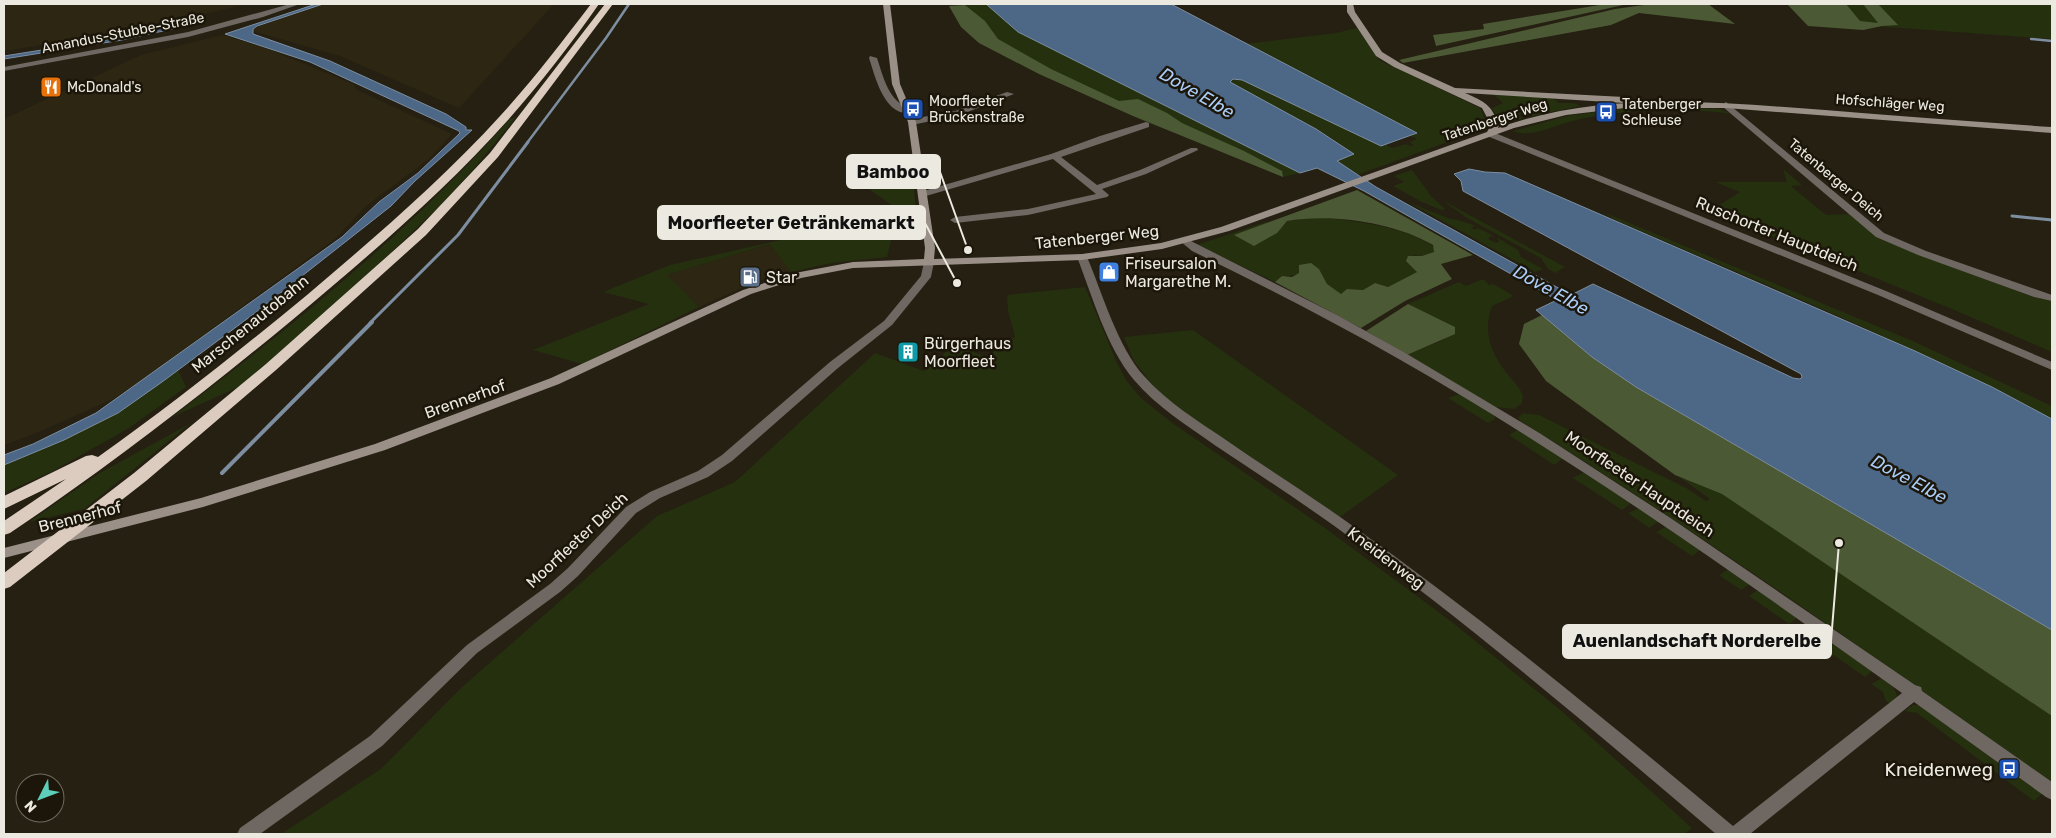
<svg xmlns="http://www.w3.org/2000/svg" width="2056" height="838" font-family="Rubik,sans-serif">
  <rect width="100%" height="100%" fill="#252012"/>
  <g fill="#2d2612">
    <path d="M 4,4 L 246,4 L 145,28 L 4,51 Z"/>
    <path d="M 313,4 L 554,4 L 459,108 L 340,56 L 249,30 Z"/>
    <path d="M 222,35 L 268,49 L 353,84 L 357,90 L 452,134 L 429,159 L 366,206 L 336,238 L 136,384 L 113,399 L 41,431 L 4,445 L 4,119 L 141,55 Z"/>
    <path d="M 771,244 L 791,272 L 755,282 L 699,307 L 666,275 Z"/>
  </g>
  <g fill="#25300f">
    <path d="M 986,4 L 1018,32 L 1300,173 L 1283,177 L 1133,116 L 1039,74 L 979,43 L 961,27 L 949,6 Z"/>
    <path d="M 1843,4 L 2052,4 L 2052,39 L 1861,25 Z"/>
    <path d="M 1357,28 L 1379,60 L 1480,108 L 1486,121 L 1483,129 L 1357,175 L 1337,161 L 1353,154 C 1316,124 1270,108 1230,83 L 1232,79 L 1242,80 L 1381,145 L 1385,144 L 1392,148 L 1406,144 L 1410,146 L 1414,145 L 1409,142 L 1417,139 L 1410,136 L 1417,133 L 1246,44 L 1336,33 Z"/>
    <path d="M 1493,94 L 1525,95 L 1526,97 L 1551,97 L 1559,103 L 1574,103 L 1581,106 L 1532,116 L 1526,113 L 1518,115 L 1523,118 L 1505,124 L 1499,120 L 1492,108 L 1503,103 Z"/>
    <path d="M 1667,107 L 1719,109 L 1733,114 C 1684,107 1616,109 1569,122 C 1551,127 1530,138 1513,131 L 1567,116 L 1616,109 Z"/>
    <path d="M 516,117 L 477,165 L 441,205 L 367,275 L 241,386 L 172,417 C 292,327 410,231 510,119 Z"/>
    <path d="M 1783,169 L 1802,185 L 1791,186 L 1826,215 L 1851,214 L 1917,253 L 2033,297 L 2052,301 L 2052,352 L 1947,307 L 1710,211 L 1740,192 L 1715,182 L 1787,182 Z"/>
    <path d="M 1412,170 L 1431,196 L 1445,209 L 1441,210 L 1420,201 L 1393,186 L 1404,182 L 1394,176 Z"/>
    <path d="M 865,186 L 914,189 L 916,214 L 897,216 L 887,257 L 831,263 L 791,272 L 770,244 L 667,275 L 699,307 L 582,364 L 533,350 L 649,304 L 603,292 L 670,265 L 799,236 L 894,207 Z"/>
    <path d="M 1442,200 L 1565,267 L 1555,273 L 1548,269 L 1541,258 L 1467,218 Z"/>
    <path d="M 1408,202 L 1450,219 L 1459,220 L 1476,226 L 1471,227 L 1475,230 L 1478,228 L 1496,237 L 1491,236 L 1488,239 L 1496,243 L 1500,241 L 1497,239 L 1498,238 L 1518,250 L 1521,257 L 1543,269 L 1535,272 Z"/>
    <path d="M 1603,212 L 1915,342 L 2052,406 L 2052,419 C 1912,345 1764,284 1618,221 Z"/>
    <path d="M 1319,217 C 1357,222 1399,225 1433,246 L 1435,252 L 1422,256 L 1414,255 L 1417,272 L 1388,287 L 1375,283 L 1363,290 L 1347,289 L 1341,295 L 1327,284 L 1319,269 C 1306,271 1294,277 1282,276 L 1275,282 L 1197,245 L 1266,222 L 1273,225 L 1287,221 Z"/>
    <path d="M 1483,279 L 1489,285 L 1493,284 L 1514,296 L 1492,306 C 1482,333 1492,355 1509,376 C 1514,382 1520,388 1523,396 L 1522,403 L 1514,409 L 1495,407 L 1407,355 L 1443,340 L 1454,327 L 1408,304 L 1459,282 L 1466,286 Z"/>
    <path d="M 1085,287 L 1117,363 L 1126,380 L 1141,398 L 1171,422 L 1325,528 L 1452,622 L 1564,713 L 1692,828 L 1684,834 L 281,834 L 381,769 L 461,688 L 657,516 L 735,482 L 875,353 L 924,371 L 954,345 L 986,357 L 1015,337 L 1008,311 L 1007,295 Z"/>
    <path d="M 1542,315 L 1592,357 L 1636,387 L 2052,630 L 2052,785 C 1879,659 1703,535 1522,422 L 1518,418 L 1523,413 L 1539,415 L 1688,489 L 1706,501 L 1710,499 L 1546,381 L 1519,344 L 1524,324 Z"/>
    <path d="M 1193,330 L 1398,475 L 1340,517 L 1181,411 L 1155,388 L 1134,361 L 1124,337 Z"/>
    <path d="M 178,370 L 186,387 L 129,428 L 53,471 L 4,493 L 4,465 L 64,440 L 118,413 Z"/>
    <path d="M 1460,394 L 1494,415 L 1495,419 L 1488,423 L 1448,398 Z"/>
    <path d="M 191,423 L 84,509 L 29,522 L 100,473 Z"/>
    <path d="M 1516,431 L 1520,431 L 1562,457 L 1562,459 L 1554,465 L 1509,435 Z"/>
    <path d="M 1585,472 L 1631,503 L 1622,510 L 1573,478 Z"/>
    <path d="M 1640,508 L 1658,520 L 1658,522 L 1649,528 L 1628,513 Z"/>
    <path d="M 1667,526 L 1700,550 L 1692,556 L 1656,532 Z"/>
    <path d="M 1727,570 L 1730,570 L 1750,584 L 1741,590 L 1719,575 Z"/>
    <path d="M 1756,591 L 1760,591 L 1796,616 L 1795,620 L 1789,624 L 1749,596 Z"/>
    <path d="M 1836,644 L 1871,669 L 1871,672 L 1865,677 L 1825,649 L 1828,645 Z"/>
    <path d="M 1882,678 C 1889,683 1896,687 1897,697 L 1890,704 L 1886,701 L 1883,692 L 1871,684 Z"/>
    <path d="M 1913,705 L 1921,705 L 2043,793 L 2034,801 L 1917,713 L 1904,711 Z"/>
  </g>
  <g fill="#4c5935">
    <path d="M 1606,4 L 1628,4 L 1436,46 L 1433,35 L 1484,29 L 1483,24 Z"/>
    <path d="M 1651,4 L 1708,4 L 1735,24 L 1639,13 L 1611,25 L 1403,63 L 1399,60 L 1615,9 Z"/>
    <path d="M 1787,4 L 1846,4 L 1860,21 L 1878,23 L 1863,4 L 1878,4 L 1898,25 L 1882,26 L 1863,30 L 1808,26 Z"/>
    <path d="M 965,5 L 985,21 L 998,39 L 1051,69 L 1119,101 L 1138,99 L 1167,113 L 1182,123 L 1244,151 L 1282,171 L 1283,177 L 1133,116 L 1039,74 L 979,43 L 961,27 L 949,6 Z"/>
    <path d="M 1357,190 L 1473,255 L 1441,264 L 1452,279 L 1405,301 L 1361,328 L 1275,282 L 1282,276 L 1292,277 L 1299,273 L 1299,265 L 1311,263 L 1319,269 L 1327,284 L 1341,294 L 1347,289 L 1363,290 L 1375,283 L 1388,287 L 1417,272 L 1406,261 L 1408,256 L 1422,256 L 1434,252 L 1433,245 C 1394,222 1331,213 1287,221 L 1277,233 L 1254,246 L 1234,235 Z"/>
    <path d="M 1408,304 L 1455,327 L 1455,334 L 1407,355 L 1366,331 Z"/>
    <path d="M 1542,315 L 1592,357 L 1636,387 L 2052,630 L 2052,716 L 1722,494 L 1675,475 L 1546,381 L 1519,344 L 1524,324 Z"/>
  </g>
  <g fill="#4d6786" stroke="#7d8ea1">
    <path d="M 316,4 L 323,4 L 257,26 L 253,29 L 253,34 L 330,61 L 446,114 L 466,127 L 466,130 L 472,130 L 415,181 L 391,206 L 255,313 L 162,382 L 118,413 L 64,440 L 4,465 L 4,455 L 33,444 L 96,413 L 342,237 L 379,202 L 418,173 L 460,133 L 459,131 L 310,62 L 225,34 Z"/>
    <path d="M 986,4 L 1171,4 L 1417,133 L 1381,146 L 1242,80 L 1233,79 L 1230,82 L 1316,129 L 1354,154 L 1337,161 L 1376,187 L 1571,295 L 1593,284 L 1793,378 L 1800,379 L 1802,377 L 1801,374 L 1463,191 L 1461,181 L 1454,174 L 1469,169 L 1485,172 L 1505,173 L 1915,351 L 1992,387 L 2052,419 L 2052,630 L 1636,387 L 1592,357 L 1536,310 L 1557,300 L 1364,191 L 1317,168 L 1300,173 L 1018,32 Z"/>
    <path d="M 175,25 L 177,28 L 122,40 L 4,59 L 4,56 L 117,38 Z"/>
  </g>
  <g fill="none" stroke-linecap="round" stroke-linejoin="round">
    <g stroke="#7d8ea1" stroke-width="2.5">
      <path d="M 2031,39 L 2052,41"/>
      <path d="M 527,143 L 606,38 L 629,4"/>
    </g>
    <g stroke="#7d8ea1" stroke-width="3">
      <path d="M 2012,216 L 2052,220"/>
      <path d="M 370,323 L 458,235 L 528,142"/>
    </g>
    <path stroke="#7d8ea1" stroke-width="4" d="M 222,473 L 372,322"/>
    <g fill="#6e6762" fill-rule="evenodd">
      <path d="M 290,4 L 300,4 L 263,17 L 188,37 L 4,71 L 4,67 L 188,32 Z"/>
      <path d="M 870,56 L 877,58 C 884,79 888,100 910,109 L 910,113 C 884,116 875,76 869,58 Z"/>
      <path d="M 1007,92 L 1014,94 L 960,115 L 912,125 L 908,122 L 912,119 L 955,111 Z"/>
      <path d="M 1726,102 L 1884,233 L 1926,251 L 2052,295 L 2052,301 L 2034,297 L 1918,255 L 1876,237 L 1723,107 L 1722,105 Z"/>
      <path d="M 1146,122 L 1149,123 L 1149,127 L 1061,157 L 1097,185 L 1140,170 L 1191,148 L 1197,148 L 1198,150 L 1146,174 L 1102,189 L 1109,195 L 1107,197 L 1028,215 L 955,223 L 950,220 L 955,217 L 1028,209 L 1096,194 L 1053,159 L 926,196 L 920,196 L 918,194 L 920,192 L 1051,154 L 1100,136 Z"/>
      <path d="M 1490,131 L 1886,291 L 2052,362 L 2052,370 L 1878,295 L 1487,136 L 1486,134 Z"/>
      <path d="M 1185,238 L 1339,316 L 1407,354 L 1541,434 L 1672,519 L 1915,685 L 1921,687 L 1922,691 L 2052,782 L 2052,800 L 2046,797 L 1914,702 L 1750,834 L 1716,834 C 1591,728 1466,621 1333,525 C 1295,498 1255,472 1216,446 C 1188,426 1157,407 1134,380 C 1106,346 1093,298 1077,257 L 1078,255 L 1086,255 L 1087,257 C 1102,292 1118,348 1144,376 C 1167,402 1198,421 1226,440 C 1265,467 1305,492 1343,519 C 1479,615 1606,720 1733,826 L 1902,693 C 1738,576 1573,458 1397,358 C 1330,320 1262,285 1192,251 L 1180,241 Z"/>
      <path d="M 929,259 L 934,262 L 931,277 L 892,325 L 838,368 L 732,461 L 708,477 L 660,498 L 636,513 L 578,576 L 560,592 L 477,653 L 382,746 L 260,834 L 237,834 L 240,828 L 370,736 L 467,645 L 550,584 L 568,568 L 626,507 L 650,492 L 698,471 L 722,455 L 830,362 L 884,321 L 921,276 L 924,262 Z"/>
    </g>
    <path fill="#9a9088" fill-rule="evenodd" d="M 883,4 L 890,4 L 900,84 L 916,122 L 935,248 L 934,259 L 1082,254 L 1161,243 L 1221,227 L 1487,132 L 1491,125 L 1482,108 L 1394,67 L 1376,56 L 1347,12 L 1347,4 L 1353,4 L 1355,12 L 1382,52 L 1400,63 L 1455,88 L 1624,97 L 1628,100 L 1624,103 L 1465,93 C 1485,102 1491,104 1499,125 L 1498,128 C 1602,90 1716,102 1825,110 C 1901,116 1976,122 2052,127 L 2052,133 L 1726,108 L 1625,108 L 1566,115 L 1514,128 L 1229,231 L 1162,249 L 1082,260 L 853,268 L 801,278 L 751,294 L 559,384 L 385,450 L 203,507 L 4,558 L 4,548 L 201,498 L 375,444 L 551,378 L 743,290 L 795,273 L 853,262 L 924,259 L 925,248 L 908,122 L 892,84 Z"/>
    <g fill="#dcccc0" fill-rule="evenodd">
      <path d="M 591,4 L 599,4 C 571,44 540,84 508,120 C 442,194 366,258 291,321 C 200,396 107,468 10,533 L 4,535 L 4,521 L 66,479 L 4,509 L 4,496 L 86,456 L 92,455 L 98,457 C 170,406 239,351 307,295 C 374,238 441,181 501,115 C 533,80 562,42 591,4 Z"/>
      <path d="M 605,4 L 613,4 L 498,157 L 426,235 L 276,370 L 146,481 L 10,587 L 4,589 L 4,573 L 134,473 L 266,364 L 418,229 L 490,153 Z"/>
    </g>
  </g>
  <defs>
    <g id="restaurant-square" transform="scale(1.125)"><rect x="-9" y="-9" width="18" height="18" rx="4" fill="#e8710a" stroke="#1b1609"/><path d="M-5-6h1v4h1v-4h1v4h1v-4h1v5L-1.5 .5V6h-2V.5L-5-1ZM5-6V6H3V1.5H1.5Q1.5-4 5-6Z" fill="#fff"/></g>
    <g id="bus-square" transform="scale(1.125)"><rect x="-9" y="-9" width="18" height="18" rx="4" fill="#1a4fb4" stroke="#1b1609"/><path d="M-5-6H5V4H4V6H2V4H-2V6H-4V4H-5ZM-3.5-4V0h7V-4ZM-3.5 1.2v1.5H-2V1.2ZM2 1.2v1.5H3.5V1.2Z" fill="#fff"/></g>
    <g id="shop-square" transform="scale(1.125)"><rect x="-9" y="-9" width="18" height="18" rx="4" fill="#3f7fe0" stroke="#1b1609"/><path d="M-5-2.5h2.3a2.7 3.5 0 0 1 5.4 0H5L5.5 6h-11ZM-1.5-2.5h3a1.5 2.3 0 0 0-3 0Z" fill="#fff"/></g>
    <g id="fuel-square" transform="scale(1.125)"><rect x="-9" y="-9" width="18" height="18" rx="4" fill="#5c6f8a" stroke="#1b1609"/><path d="M-5.5-6h7V0h2V4h1.3V-2.5L3-4.5l.8-.8L6-3V5H2.5V1h-1V6h-7ZM-4.2-4.7v3.2H.2V-4.7Z" fill="#fff"/></g>
    <g id="building-square" transform="scale(1.125)"><rect x="-9" y="-9" width="18" height="18" rx="4" fill="#0f9aa8" stroke="#1b1609"/><path d="M-4-6H4V6H1V3H-1V6H-4ZM-2.5-4.3h1.7v1.8h-1.7ZM.8-4.3h1.7v1.8H.8ZM-2.5-1h1.7V.8h-1.7ZM.8-1h1.7V.8H.8Z" fill="#fff"/></g>
  </defs>
  <g fill-rule="evenodd">
    <use href="#restaurant-square" x="51" y="87"/>
    <use href="#bus-square" x="913" y="109"/>
    <use href="#bus-square" x="1606" y="112"/>
    <use href="#shop-square" x="1109" y="272"/>
    <use href="#fuel-square" x="750" y="277"/>
    <use href="#building-square" x="908" y="352"/>
    <use href="#bus-square" x="2009" y="769"/>
  </g>
  <g text-anchor="middle" dominant-baseline="central" stroke-width="5" stroke-linejoin="round" paint-order="stroke">
    <g font-size="14" fill="#ece9e0" stroke="#1b1609">
      <text transform="translate(123 33) rotate(-11)">Amandus-Stubbe-Straße</text>
      <text transform="translate(1890 103) rotate(4)">Hofschläger Weg</text>
      <text transform="translate(1495 120) rotate(-18)">Tatenberger Weg</text>
      <text transform="translate(1836 180) rotate(40)">Tatenberger Deich</text>
    </g>
    <g font-size="14" fill="#ece9e0" stroke="#1b1609" text-anchor="start">
      <text x="67" y="87">McDonald's</text>
      <text x="929" y="101">Moorfleeter<tspan x="929" dy="16">Brückenstraße</tspan></text>
      <text x="1622" y="104">Tatenberger<tspan x="1622" dy="16">Schleuse</tspan></text>
    </g>
    <g font-size="16" fill="#ece9e0" stroke="#1b1609">
      <text transform="translate(1777 234) rotate(22)">Ruschorter Hauptdeich</text>
      <text transform="translate(1097 237) rotate(-6)">Tatenberger Weg</text>
      <text transform="translate(250 324) rotate(-39)">Marschenautobahn</text>
      <text transform="translate(465 399) rotate(-20)">Brennerhof</text>
      <text transform="translate(1640 484) rotate(34)">Moorfleeter Hauptdeich</text>
      <text transform="translate(80 517) rotate(-14)">Brennerhof</text>
      <text transform="translate(577 540) rotate(-43)">Moorfleeter Deich</text>
      <text transform="translate(1386 558) rotate(37)">Kneidenweg</text>
    </g>
    <g font-size="16" fill="#ece9e0" stroke="#1b1609" text-anchor="start">
      <text x="1125" y="263">Friseursalon<tspan x="1125" dy="18">Margarethe M.</tspan></text>
      <text x="766" y="277">Star</text>
      <text x="924" y="343">Bürgerhaus<tspan x="924" dy="18">Moorfleet</tspan></text>
    </g>
    <g font-size="18" font-style="italic" fill="#abcdf8" stroke="#1b1609">
      <text transform="translate(1197 93) rotate(30)">Dove Elbe</text>
      <text transform="translate(1551 290) rotate(29)">Dove Elbe</text>
      <text transform="translate(1909 479) rotate(28)">Dove Elbe</text>
    </g>
    <g font-size="19" fill="#ece9e0" stroke="#1b1609" text-anchor="end">
      <text x="1993" y="769">Kneidenweg</text>
    </g>
  </g>
  <path fill="none" stroke="#ece9e0" stroke-width="2" d="M968 250L940 172M957 283L925 223M1839 543L1831 641"/>
  <g fill="#ece9e0" stroke="#1b1609" stroke-width="2">
    <circle cx="968" cy="250" r="5"/>
    <circle cx="957" cy="283" r="5"/>
    <circle cx="1839" cy="543" r="5"/>
  </g>
  <g fill="#ece9e0" stroke="#ece9e0" stroke-width="2">
    <rect x="847" y="155" width="93" height="33" rx="5"/>
    <rect x="658" y="206" width="267" height="33" rx="5"/>
    <rect x="1563" y="625" width="268" height="33" rx="5"/>
  </g>
  <g font-size="18" text-anchor="middle" font-weight="bold" fill="#111">
    <text x="893" y="178">Bamboo</text>
    <text x="791" y="229">Moorfleeter Getränkemarkt</text>
    <text x="1697" y="647">Auenlandschaft Norderelbe</text>
  </g>
  <rect width="2056" height="838" fill="none" stroke="#ece9e0" stroke-width="10"/>
  <g transform="translate(40 798) rotate(228)"><circle r="24" fill="#1b1609" stroke="#6f6a5f"/>
  <path d="M0-4L9 19L0 12L-9 19Z" fill="#5dceb9"/>
  <text y="-8" font-size="14" font-weight="bold" text-anchor="middle" fill="#ece9e0">N</text>
  </g>
</svg>
